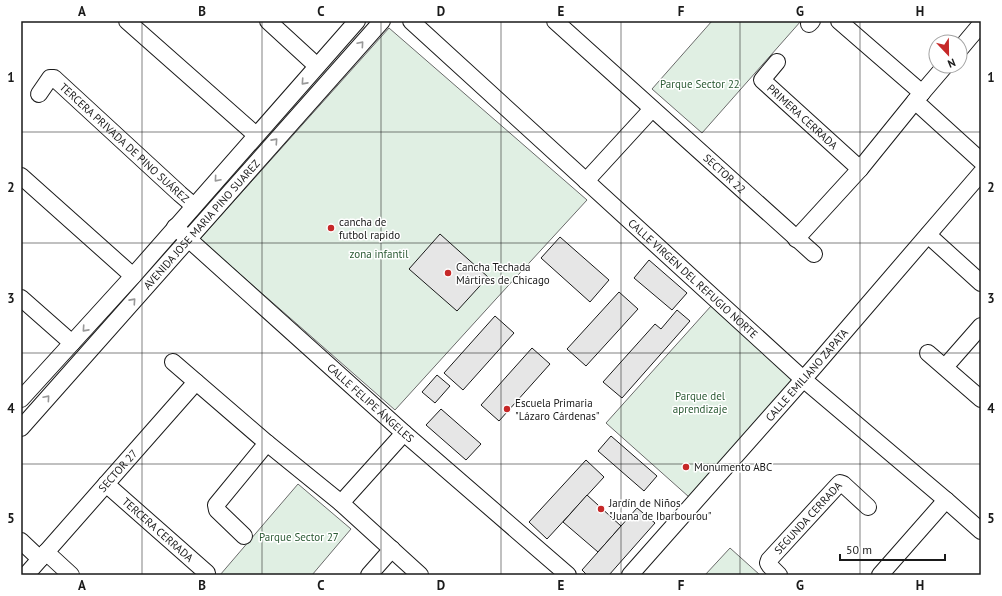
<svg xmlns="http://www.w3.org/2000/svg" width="1002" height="596" font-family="'PT Sans',sans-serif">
  <rect width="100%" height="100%" fill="#fff"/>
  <g fill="#e0efe3" stroke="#6a6a6a">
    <path d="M 712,21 L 801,21 L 702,133 L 652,89 Z"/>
    <path d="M 389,28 L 587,200 L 496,299 L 395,410 L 200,239 Z"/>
    <path d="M 711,306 L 794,380 L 689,497 L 606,423 Z"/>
    <path d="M 298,484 L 351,529 L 312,575 L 220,575 Z"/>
    <path d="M 730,548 L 760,575 L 705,575 Z"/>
  </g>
  <g fill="#e6e6e6" stroke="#1a1a1a">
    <path d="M 440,234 L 488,277 L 457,311 L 409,269 Z"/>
    <path d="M 560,237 L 609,280 L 590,302 L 541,258 Z"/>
    <path d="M 649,260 L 687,293 L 672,310 L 634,278 Z"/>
    <path d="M 619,292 L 638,309 L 586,366 L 567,349 Z"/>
    <path d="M 677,310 L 690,321 L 622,398 L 603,382 L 655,324 L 661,329 Z"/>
    <path d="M 495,316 L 514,333 L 463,390 L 444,373 Z"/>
    <path d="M 532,348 L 550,364 L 499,421 L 481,405 Z"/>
    <path d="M 437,375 L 450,386 L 435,403 L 422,392 Z"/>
    <path d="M 441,409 L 481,444 L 466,460 L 426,425 Z"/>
    <path d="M 611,436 L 657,476 L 644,491 L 598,451 Z"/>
    <path d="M 586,460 L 604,477 L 547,539 L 529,522 Z"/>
    <path d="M 587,495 L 621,526 L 598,552 L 563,522 Z"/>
    <path d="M 637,508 L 655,523 L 609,575 L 587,575 L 582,570 Z"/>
  </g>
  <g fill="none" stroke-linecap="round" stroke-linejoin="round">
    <g stroke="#1a1a1a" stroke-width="18">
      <g id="minor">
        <path d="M 127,21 L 256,135"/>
        <path d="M 268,21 L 317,66"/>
        <path id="s1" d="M 411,21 L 803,379 L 946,500 L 981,531"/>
        <path id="s2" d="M 555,21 L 814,254"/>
        <path d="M 839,21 L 922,93"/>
        <path d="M 809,24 L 812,21"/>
        <path d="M 960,49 L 981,24"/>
        <path id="s3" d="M 777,62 L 762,80 L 860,169"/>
        <path id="s4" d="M 39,94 L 50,78 L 54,78 L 180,194 L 194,206"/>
        <path d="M 915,101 L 981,161"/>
        <path d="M 21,176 L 133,276"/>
        <path d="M 586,181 L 652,109"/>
        <path id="s5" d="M 175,227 L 404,433 L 568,575"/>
        <path d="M 928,235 L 981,283"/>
        <path d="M 796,239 L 860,169 L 915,101 L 945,66"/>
        <path d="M 21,298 L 72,343"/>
        <path d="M 928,353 L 981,399"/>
        <path d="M 173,362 L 267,443 L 341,503 L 420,575"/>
        <path d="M 945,367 L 981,326"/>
        <path d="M 21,399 L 133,276 L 357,21"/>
        <path id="s6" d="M 21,428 L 382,21"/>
        <path id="s7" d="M 106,484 L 207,573 L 205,575"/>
        <path d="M 341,503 L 404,433"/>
        <path d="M 244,536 L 217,510 L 216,505 L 267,443"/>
        <path d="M 21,541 L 40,559"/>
        <path d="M 46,552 L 71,575"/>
        <path id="s8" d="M 26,575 L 196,382"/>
        <path d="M 369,575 L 392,549"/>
        <path id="s9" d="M 630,575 L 815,366 L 981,173"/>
        <path id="s10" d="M 779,575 L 770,566 L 768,563 L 769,560 L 838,485 L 840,483 L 843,484 L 868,507"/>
        <path d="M 880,575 L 946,500"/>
      </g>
    </g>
    <use href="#minor" stroke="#fff" stroke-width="16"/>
  </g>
  <defs><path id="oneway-chevron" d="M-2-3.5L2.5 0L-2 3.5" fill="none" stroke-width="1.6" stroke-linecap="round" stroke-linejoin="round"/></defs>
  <g stroke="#989898">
    <use href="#oneway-chevron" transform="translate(361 44) rotate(-49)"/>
    <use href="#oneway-chevron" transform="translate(304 82) rotate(132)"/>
    <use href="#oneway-chevron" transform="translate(275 141) rotate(-48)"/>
    <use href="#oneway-chevron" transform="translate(217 179) rotate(131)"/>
    <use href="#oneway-chevron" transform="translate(133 301) rotate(-48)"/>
    <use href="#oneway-chevron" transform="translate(85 329) rotate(132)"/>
    <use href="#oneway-chevron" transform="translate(47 398) rotate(-49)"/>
  </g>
  <path fill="none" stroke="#1a1a1a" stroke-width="1" stroke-opacity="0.55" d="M 142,21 L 142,575M 262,21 L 262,575M 381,21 L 381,575M 501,21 L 501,575M 621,21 L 621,575M 740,21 L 740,575M 860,21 L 860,575M 21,132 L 981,132M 21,243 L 981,243M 21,353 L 981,353M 21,464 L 981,464"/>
  <g fill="#c62828" stroke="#fff" stroke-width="1.5">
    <circle cx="331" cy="228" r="4"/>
    <circle cx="448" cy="273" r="4"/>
    <circle cx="507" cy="409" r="4"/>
    <circle cx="686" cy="467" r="4"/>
    <circle cx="601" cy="509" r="4"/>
  </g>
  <g text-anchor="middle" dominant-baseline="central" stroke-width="3" stroke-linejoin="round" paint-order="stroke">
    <g font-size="11" fill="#2b5a34" stroke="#fff">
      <text x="700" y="84">Parque Sector 22</text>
      <text x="379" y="254">zona infantil</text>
      <text x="700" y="396">Parque del<tspan x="700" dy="13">aprendizaje</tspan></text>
      <text x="299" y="537">Parque Sector 27</text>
    </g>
    <g font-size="11" fill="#1a1a1a" stroke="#fff">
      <text stroke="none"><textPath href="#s3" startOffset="78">PRIMERA CERRADA</textPath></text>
      <text stroke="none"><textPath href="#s4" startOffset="119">TERCERA PRIVADA DE PINO SUÁREZ</textPath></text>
      <text stroke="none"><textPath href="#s2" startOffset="228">SECTOR 22</textPath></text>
      <text stroke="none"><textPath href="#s6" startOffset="272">AVENIDA JOSE MARIA PINO SUAREZ</textPath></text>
      <text stroke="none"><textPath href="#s1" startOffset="382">CALLE VIRGEN DEL REFUGIO NORTE</textPath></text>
      <text stroke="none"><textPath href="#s9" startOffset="267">CALLE EMILIANO ZAPATA</textPath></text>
      <text stroke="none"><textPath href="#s5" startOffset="263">CALLE FELIPE ÁNGELES</textPath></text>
      <text stroke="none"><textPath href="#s8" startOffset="139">SECTOR 27</textPath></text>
      <text stroke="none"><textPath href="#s10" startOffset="77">SEGUNDA CERRADA</textPath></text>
      <text stroke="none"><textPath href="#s7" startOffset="69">TERCERA CERRADA</textPath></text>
    </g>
    <g font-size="11" fill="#1a1a1a" stroke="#fff" text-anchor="start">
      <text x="339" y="222">cancha de<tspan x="339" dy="13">futbol rapido</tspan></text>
      <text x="456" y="267">Cancha Techada<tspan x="456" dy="13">Mártires de Chicago</tspan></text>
      <text x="515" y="403">Escuela Primaria<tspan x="515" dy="13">"Lázaro Cárdenas"</tspan></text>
      <text x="694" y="467">Monumento ABC</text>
      <text x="609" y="503">Jardín de Niños<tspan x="609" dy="13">"Juana de Ibarbourou"</tspan></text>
    </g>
  </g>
  <rect width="1002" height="596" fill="none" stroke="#ffffff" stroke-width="44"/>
  <g transform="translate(948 54) rotate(158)"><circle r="19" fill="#ffffff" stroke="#a3a3a3"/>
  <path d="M0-3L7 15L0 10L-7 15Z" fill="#c62828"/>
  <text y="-6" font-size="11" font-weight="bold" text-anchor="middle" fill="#1a1a1a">N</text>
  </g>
  <path d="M840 554v6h105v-6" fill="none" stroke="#1a1a1a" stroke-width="2"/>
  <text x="846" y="554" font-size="12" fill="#1a1a1a" stroke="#ffffff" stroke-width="3" paint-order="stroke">50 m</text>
  <rect x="22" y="22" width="958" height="552" fill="none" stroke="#1a1a1a" stroke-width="1.5"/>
  <g font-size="13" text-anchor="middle" font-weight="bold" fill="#1a1a1a">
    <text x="82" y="16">A</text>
    <text x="202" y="16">B</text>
    <text x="321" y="16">C</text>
    <text x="441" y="16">D</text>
    <text x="561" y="16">E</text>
    <text x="681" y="16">F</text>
    <text x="800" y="16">G</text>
    <text x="920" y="16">H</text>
    <text x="11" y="82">1</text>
    <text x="991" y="82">1</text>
    <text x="11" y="192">2</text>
    <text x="991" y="192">2</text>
    <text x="11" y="303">3</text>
    <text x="991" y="303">3</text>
    <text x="11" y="413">4</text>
    <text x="991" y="413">4</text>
    <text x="11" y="523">5</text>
    <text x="991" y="523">5</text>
    <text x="82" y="590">A</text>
    <text x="202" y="590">B</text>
    <text x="321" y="590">C</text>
    <text x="441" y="590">D</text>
    <text x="561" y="590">E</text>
    <text x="681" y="590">F</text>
    <text x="800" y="590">G</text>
    <text x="920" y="590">H</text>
  </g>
</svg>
